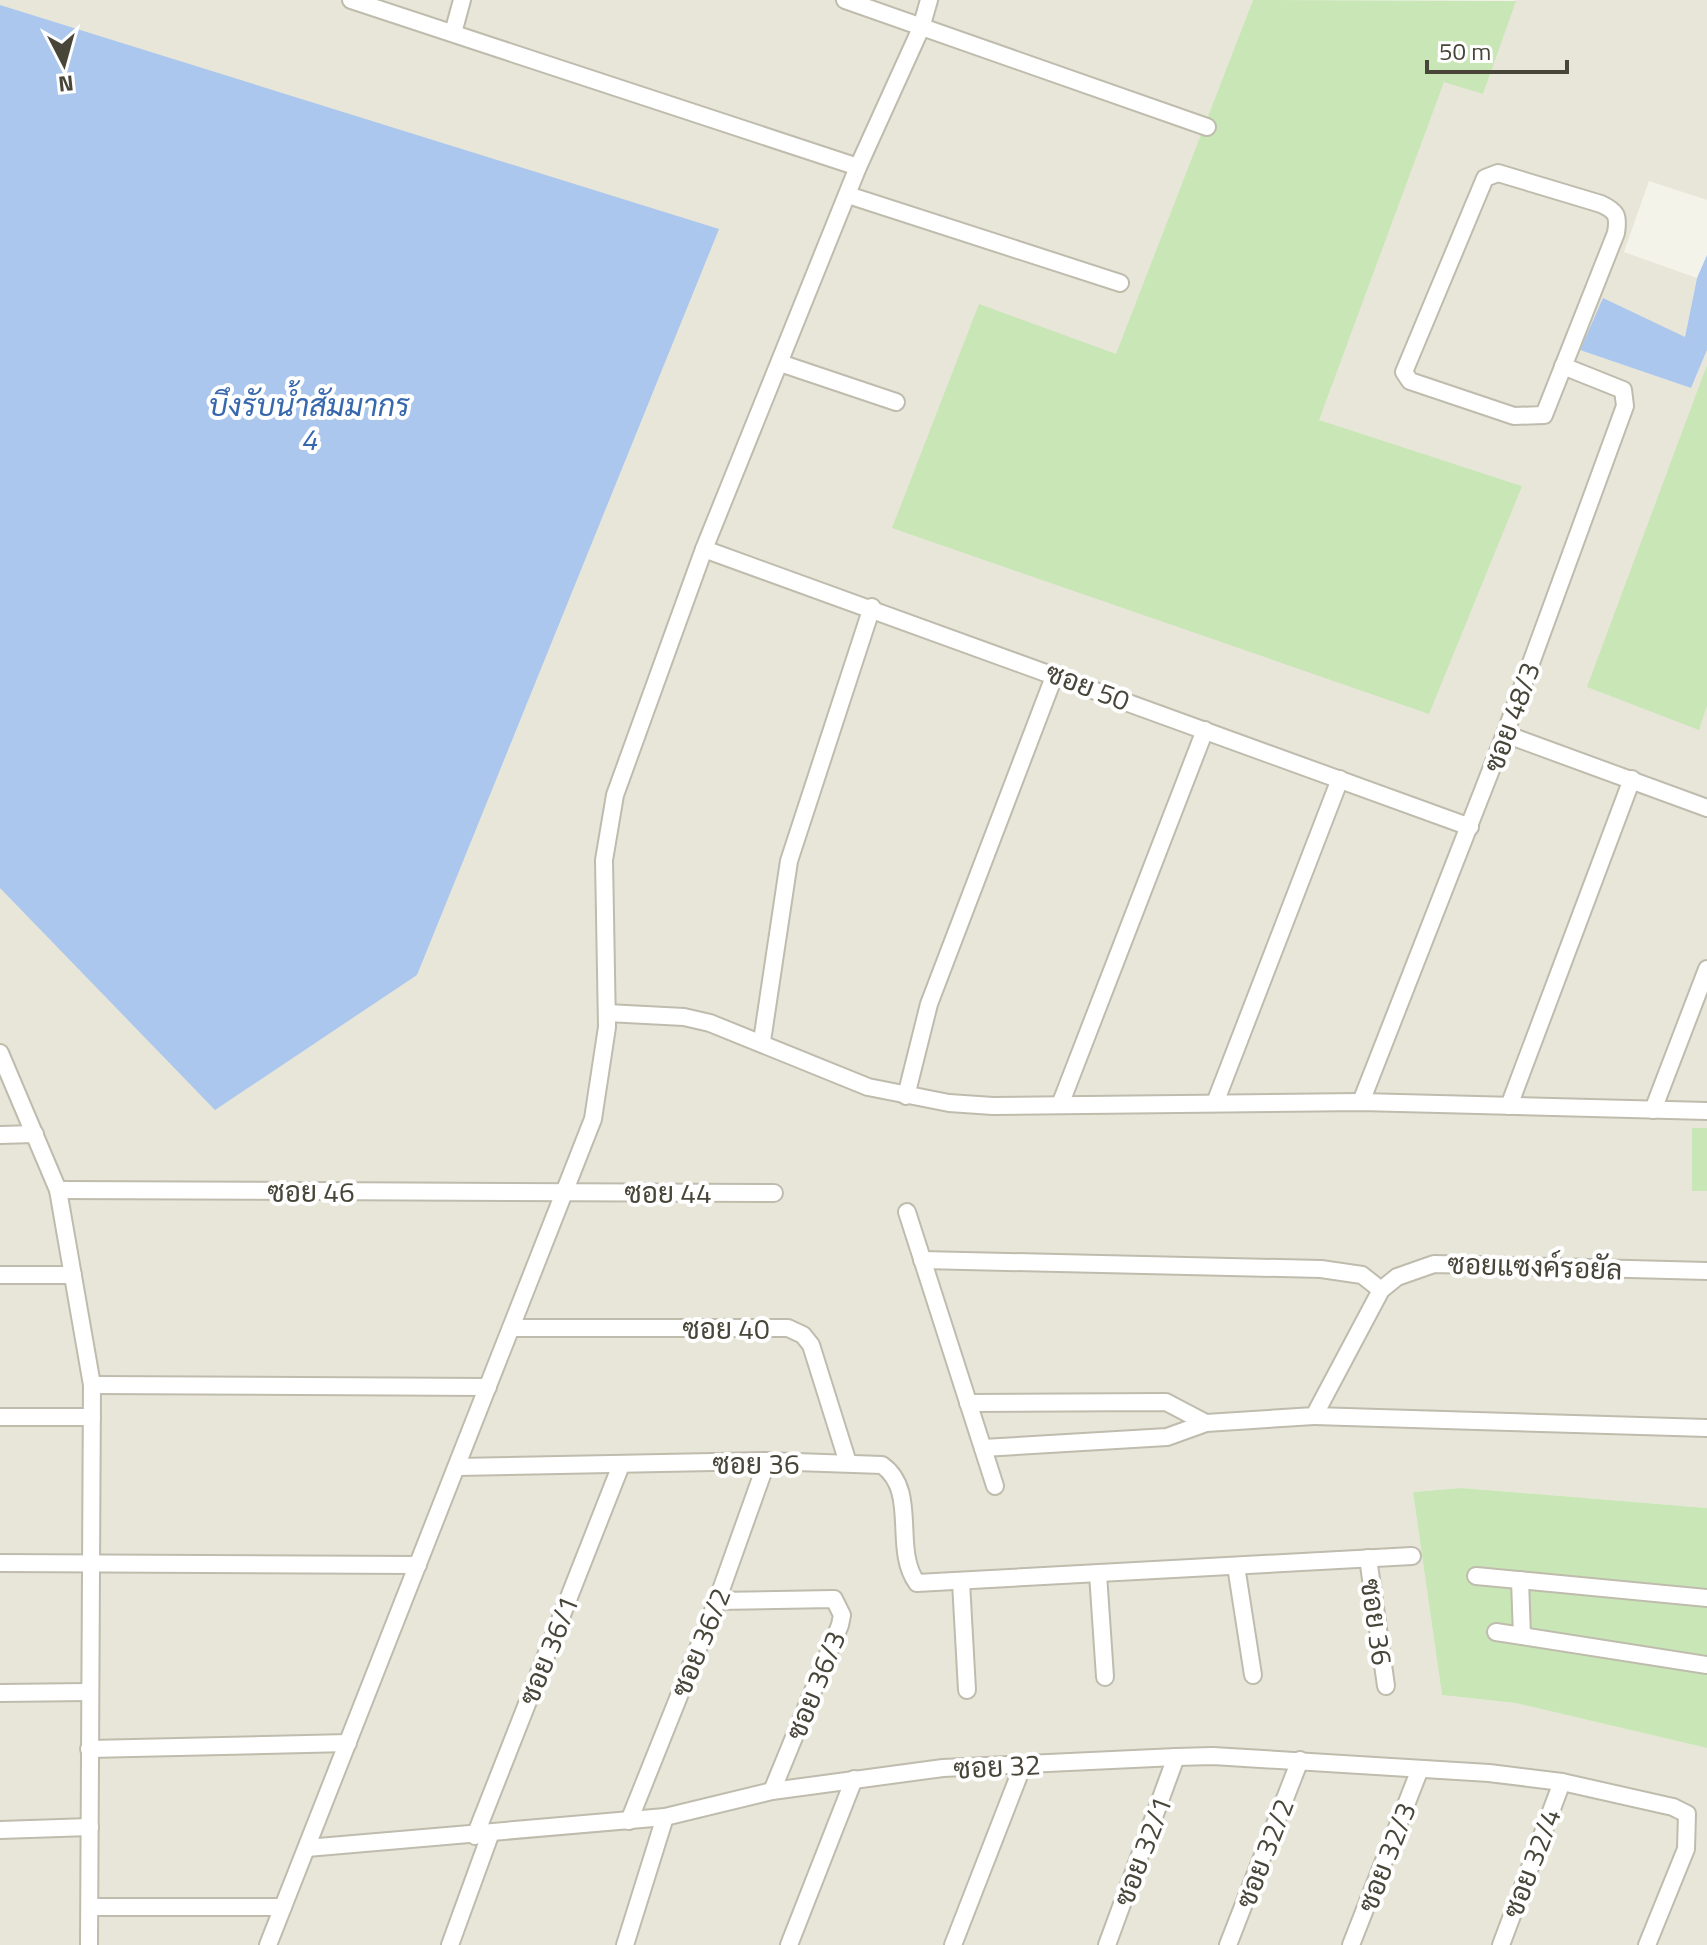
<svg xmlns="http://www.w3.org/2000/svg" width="1707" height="1945" font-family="'Titillium Web',Sarabun,sans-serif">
  <rect width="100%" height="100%" fill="#f4f3ea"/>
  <path fill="#e8e6d9" d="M 0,0 L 1253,0 L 1116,355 L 892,528 L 1522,486 L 1318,420 L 1444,81 L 1483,94 L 1515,0 L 1707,0 L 1707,200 L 1649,181 L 1624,252 L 1697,278 L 1685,337 L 1581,350 L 1691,388 L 1707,350 L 1707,365 L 1692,411 L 1588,687 L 1699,729 L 1707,706 L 1707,1508 L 1461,1488 L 1413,1492 L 1442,1695 L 1515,1703 L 1707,1748 L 1707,1945 L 0,1945 Z"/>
  <g fill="#c8e6b6">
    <path d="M 1253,0 L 1516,1 L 1483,94 L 1444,82 L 1319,420 L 1522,486 L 1429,714 L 892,528 L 979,304 L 1116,354 Z"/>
    <path d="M 1707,365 L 1707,706 L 1699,730 L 1587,687 Z"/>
    <rect x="1692" y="1128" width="15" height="63"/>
    <path d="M 1461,1488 L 1707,1508 L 1707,1748 L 1515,1703 L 1442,1695 L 1413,1492 Z"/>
  </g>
  <g fill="#abc7ed">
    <path d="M 0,5 L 719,229 L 417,975 L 215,1110 L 0,888 Z"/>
    <path d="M 1707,255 L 1707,350 L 1691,388 L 1580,350 L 1603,298 L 1685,337 L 1697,278 Z"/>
  </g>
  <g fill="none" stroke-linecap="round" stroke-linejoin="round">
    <g stroke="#bfbcad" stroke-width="20">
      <g id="minor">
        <path d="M 351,0 L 858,167"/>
        <path d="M 845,0 L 1207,127"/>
        <path d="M 453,33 L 462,0"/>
        <path d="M 1498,173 L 1601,204 C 1616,211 1619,215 1616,233 L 1544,415 L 1514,416 L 1410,381 L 1404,372 L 1485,178 Z"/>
        <path d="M 848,195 L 1120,283"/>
        <path d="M 780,363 L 896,402"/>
        <path d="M 704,549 L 1470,827"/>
        <path d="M 1505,734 L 1707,808"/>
        <path d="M 607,1013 L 684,1017 L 710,1023 L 868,1087 L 949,1103 L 993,1106 L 1361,1102 L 1707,1111"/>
        <path d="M 762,1041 L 789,861 L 872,607"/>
        <path d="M 0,1053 L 58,1190 L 92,1385 L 89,1945"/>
        <path d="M 906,1096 L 929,1004 L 1055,674"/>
        <path d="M 1361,1102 L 1505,734 L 1625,406 L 1623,390 L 1563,366"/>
        <path d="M 1215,1103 L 1340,779"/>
        <path d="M 1060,1105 L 1205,730"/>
        <path d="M 1509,1106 L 1632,779"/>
        <path d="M 1653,1110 L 1707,969"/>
        <path d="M 0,1135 L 35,1134"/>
        <path d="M 58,1190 L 774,1193"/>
        <path d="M 907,1212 L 995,1486"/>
        <path d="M 922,1260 L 1321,1269 L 1362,1275 L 1381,1290"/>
        <path d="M 0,1275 L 73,1275"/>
        <path d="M 511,1328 L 788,1328 L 803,1335 L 811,1345 L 848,1463"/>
        <path d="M 92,1385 L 488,1387"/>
        <path d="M 968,1403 L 1166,1402 L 1206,1423"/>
        <path d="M 1314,1416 L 1707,1428"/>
        <path d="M 0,1417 L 92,1417"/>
        <path d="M 983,1448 L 1167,1437 L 1206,1423 L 1314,1416 L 1381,1290 L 1397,1277 L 1434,1264 L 1707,1271"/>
        <path d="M 457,1467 L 767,1461 L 882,1465 C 919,1491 892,1549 917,1583 L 1412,1556"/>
        <path d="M 1368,1558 L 1386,1686"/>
        <path d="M 0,1563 L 418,1565"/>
        <path d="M 1236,1566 L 1253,1675"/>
        <path d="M 1098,1574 L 1105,1677"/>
        <path d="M 1476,1576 L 1707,1598"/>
        <path d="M 1520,1580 L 1522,1636"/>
        <path d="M 961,1582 L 967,1690"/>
        <path d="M 717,1601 L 834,1599 L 842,1615 L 840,1625 L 772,1791"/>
        <path d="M 1496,1632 L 1707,1665"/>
        <path d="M 0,1693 L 89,1692"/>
        <path d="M 89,1749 L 348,1743"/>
        <path d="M 629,1821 L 717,1601 L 767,1461"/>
        <path d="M 0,1830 L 90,1827"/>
        <path d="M 475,1836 L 621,1465"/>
        <path d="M 307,1848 L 665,1817 L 772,1791 L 943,1768 L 1176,1757 L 1213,1756 L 1489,1773 L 1562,1782 L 1673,1807 L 1687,1814 L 1686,1849 L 1647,1945"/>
        <path d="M 90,1907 L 283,1907"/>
        <path d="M 268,1945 L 593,1119 L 607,1027 L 604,860 L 615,795 L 704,549 L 858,167 L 921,28 L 929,0"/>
        <path d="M 450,1945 L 490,1835"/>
        <path d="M 625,1945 L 665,1817"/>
        <path d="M 789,1945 L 854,1779"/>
        <path d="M 953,1945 L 1023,1765"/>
        <path d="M 1107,1945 L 1176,1757"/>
        <path d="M 1228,1945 L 1300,1760"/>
        <path d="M 1351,1945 L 1420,1769"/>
        <path d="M 1501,1945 L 1562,1782"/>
      </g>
    </g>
    <use href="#minor" stroke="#fff" stroke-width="16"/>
  </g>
  <g text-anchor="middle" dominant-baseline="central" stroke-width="8" stroke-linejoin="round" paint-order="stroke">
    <g font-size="28" fill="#484539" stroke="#fff">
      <text transform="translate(1088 686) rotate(21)">ซอย 50</text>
      <text transform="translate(1511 717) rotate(-70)">ซอย 48/3</text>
      <text x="311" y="1191">ซอย 46</text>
      <text x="668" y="1192">ซอย 44</text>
      <text transform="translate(1535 1266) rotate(2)">ซอยแซงค์รอยัล</text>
      <text x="726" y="1328">ซอย 40</text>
      <text x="756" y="1463">ซอย 36</text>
      <text transform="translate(1377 1622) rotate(82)">ซอย 36</text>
      <text transform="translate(700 1642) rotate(-68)">ซอย 36/2</text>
      <text transform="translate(548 1650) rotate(-68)">ซอย 36/1</text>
      <text transform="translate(815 1685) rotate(-68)">ซอย 36/3</text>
      <text transform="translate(997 1766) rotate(-3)">ซอย 32</text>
      <text transform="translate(1142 1851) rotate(-69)">ซอย 32/1</text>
      <text transform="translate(1264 1853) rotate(-69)">ซอย 32/2</text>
      <text transform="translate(1386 1857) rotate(-69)">ซอย 32/3</text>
      <text transform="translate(1531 1863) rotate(-69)">ซอย 32/4</text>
    </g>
    <g font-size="30" font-style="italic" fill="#3768ae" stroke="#fff">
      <text x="309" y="405">บึงรับน้ำสัมมากร<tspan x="309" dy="34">4</tspan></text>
    </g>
  </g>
  <g transform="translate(64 64) rotate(174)" stroke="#ffffff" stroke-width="6" paint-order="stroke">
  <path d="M0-6L14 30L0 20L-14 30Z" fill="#484539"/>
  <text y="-12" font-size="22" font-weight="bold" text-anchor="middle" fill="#484539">N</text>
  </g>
  <path d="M1427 60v12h140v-12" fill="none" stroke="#484539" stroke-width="4"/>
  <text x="1439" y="60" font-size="24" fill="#484539" stroke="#ffffff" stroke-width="6" paint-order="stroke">50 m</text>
</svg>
